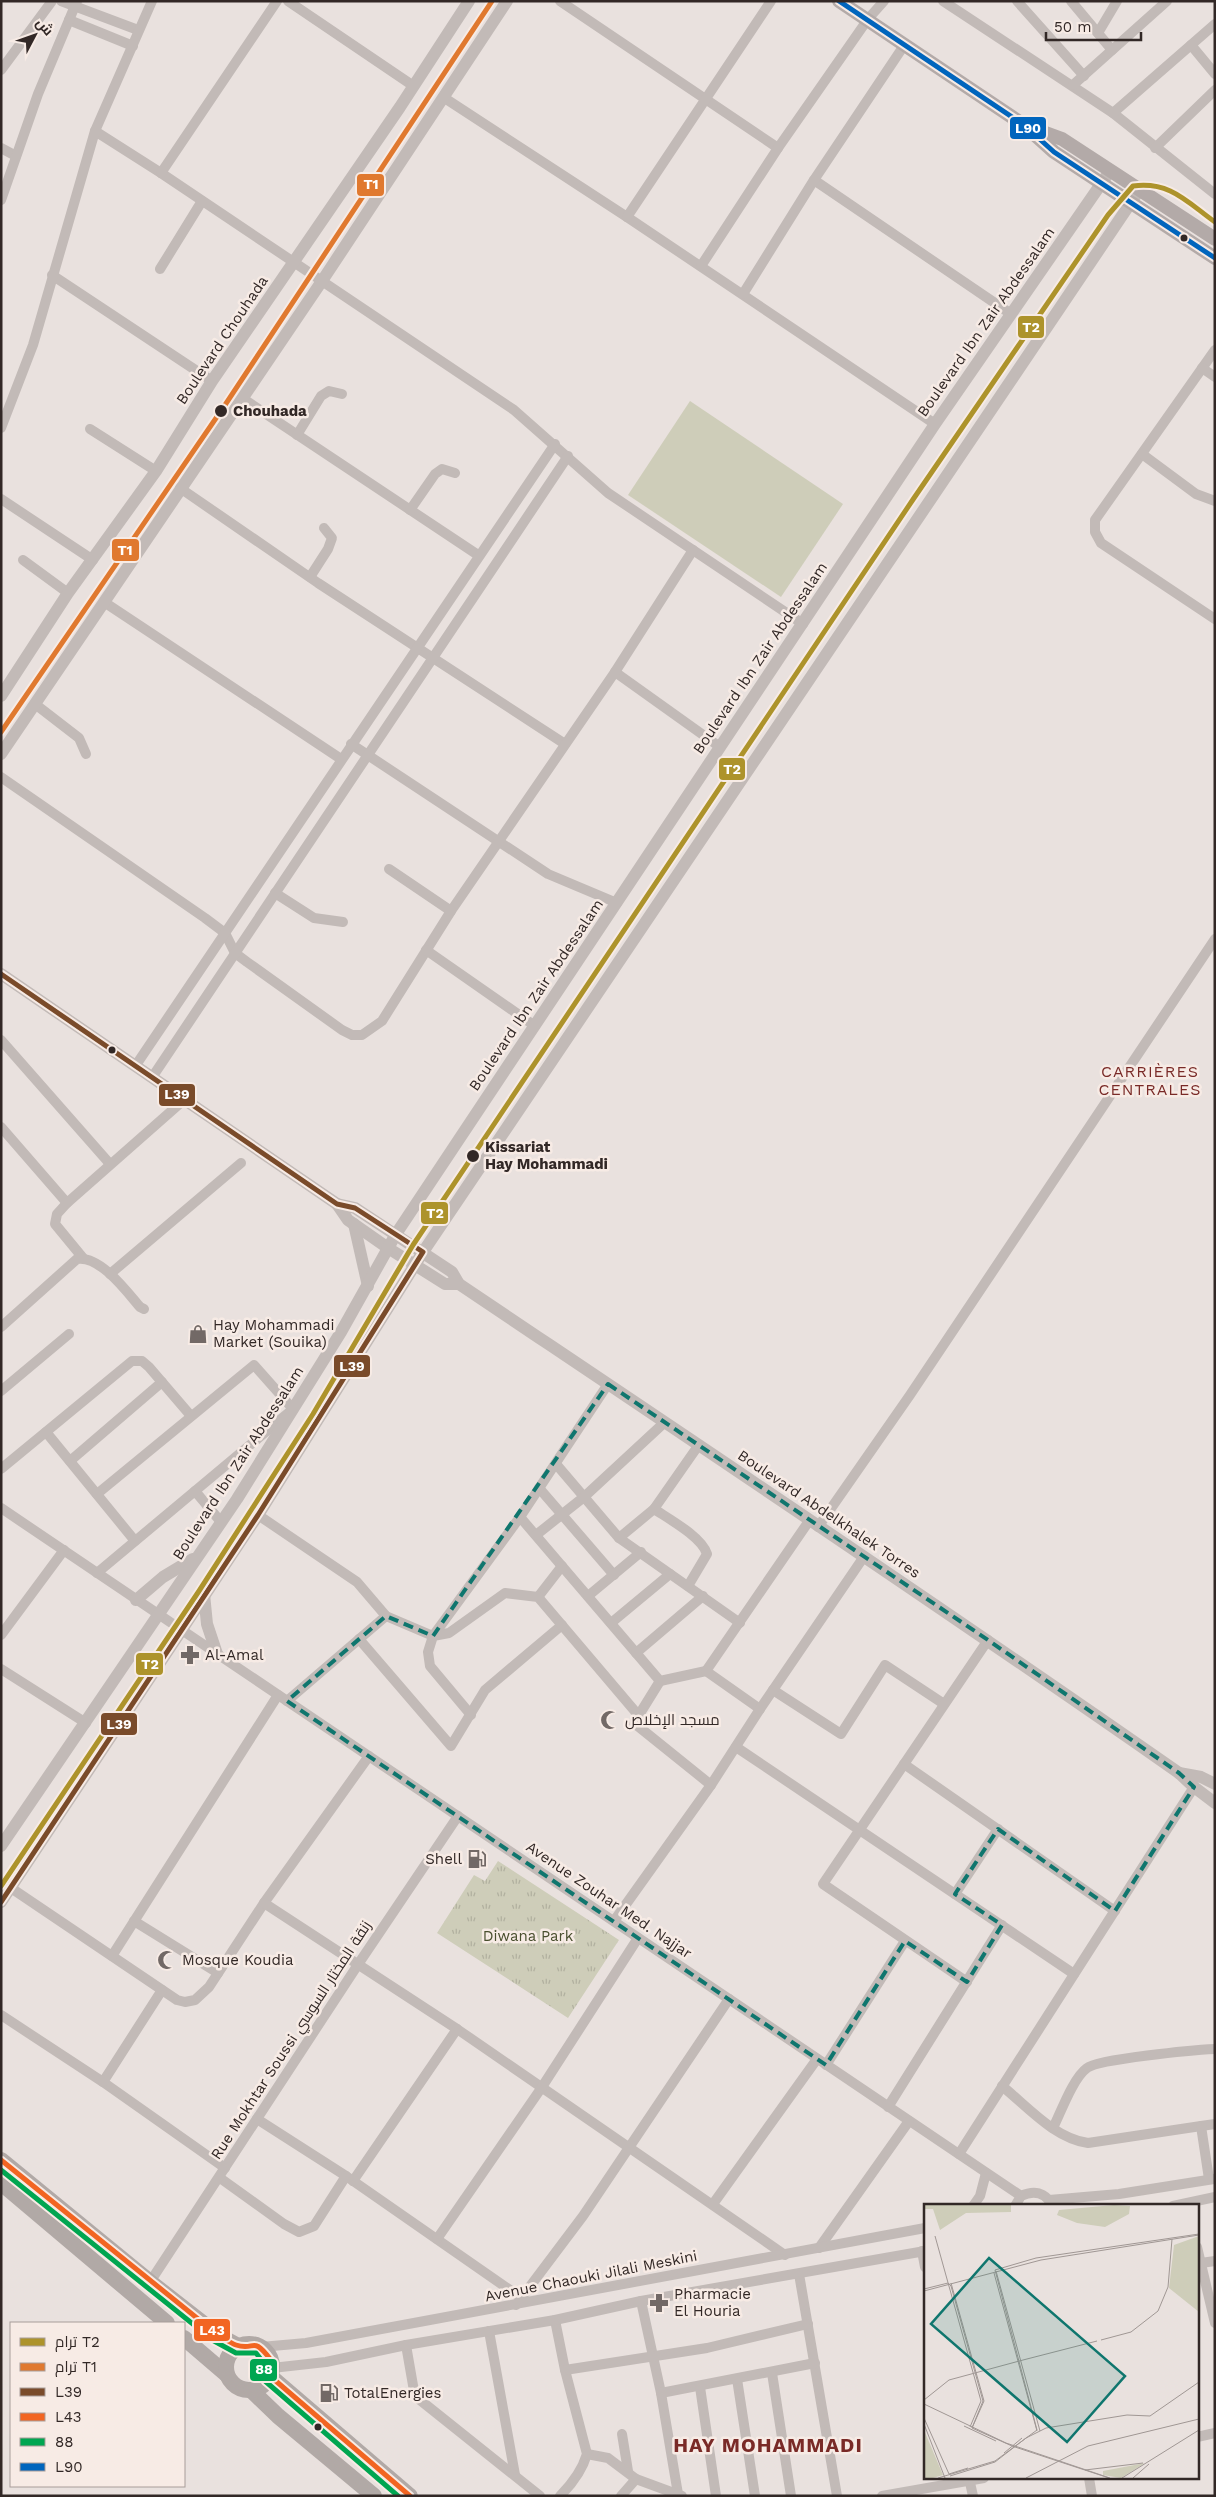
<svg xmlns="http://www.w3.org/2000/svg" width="1216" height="2497" font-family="'Work Sans',Cairo,sans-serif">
  <defs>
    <pattern id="park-tufts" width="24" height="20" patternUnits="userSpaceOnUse" patternTransform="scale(1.25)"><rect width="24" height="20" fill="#cecdb9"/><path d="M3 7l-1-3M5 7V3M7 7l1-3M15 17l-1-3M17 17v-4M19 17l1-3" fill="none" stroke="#b1b09f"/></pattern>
  </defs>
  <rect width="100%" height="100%" fill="#e9e1de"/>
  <path fill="url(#park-tufts)" d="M 498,1861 L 619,1940 L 568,2018 L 437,1933 L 474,1875 L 485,1881 Z"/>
  <path fill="#cecdb9" d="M 690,401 L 843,504 L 781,597 L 628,495 Z"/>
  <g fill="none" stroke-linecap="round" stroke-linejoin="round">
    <g stroke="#c2bab7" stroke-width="10">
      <path d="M 61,1 L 138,30"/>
      <path d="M 288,1 L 412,85"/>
      <path d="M 560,1 L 778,148"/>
      <path d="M 943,1 L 1113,113 L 1215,194"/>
      <path d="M 1017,1 L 1084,76"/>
      <path d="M 1071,1 L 1112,50"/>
      <path d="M 69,20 L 133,46"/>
      <path d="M 1098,33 L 1117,1"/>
      <path d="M 1191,45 L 1215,74"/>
      <path d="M 1,70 L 52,1"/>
      <path d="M 1073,85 L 1167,1"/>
      <path d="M 443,97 L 627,217 L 935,424"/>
      <path d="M 1113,113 L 1215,24"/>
      <path d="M 95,131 L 161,173 L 514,410 L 608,493 L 803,624"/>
      <path d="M 1,148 L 16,156"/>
      <path d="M 1155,148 L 1215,90"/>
      <path d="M 161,173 L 277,1"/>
      <path d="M 814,180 L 1011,314"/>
      <path d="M 1,200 L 38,94 L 77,1"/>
      <path d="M 627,217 L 771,1"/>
      <path d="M 701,266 L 778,148 L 868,19 L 884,1"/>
      <path d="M 160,269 L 202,201"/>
      <path d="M 52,275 L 212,381"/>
      <path d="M 743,294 L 814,180 L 905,44"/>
      <path d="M 1215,350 L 1095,520 L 1095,532 L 1101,543 L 1215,619"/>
      <path d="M 1202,368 L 1215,377"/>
      <path d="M 242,398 L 478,555"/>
      <path d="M 1,428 L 33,345 L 95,131 L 152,1"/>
      <path d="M 90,429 L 156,471"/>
      <path d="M 297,435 L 321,396 L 329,391 L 342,394"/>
      <path d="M 1142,454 L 1196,494 L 1215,501"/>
      <path d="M 180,488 L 318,583 L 565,744"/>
      <path d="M 1,499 L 93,560"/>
      <path d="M 410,510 L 435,474 L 442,469 L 455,473"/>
      <path d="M 23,560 L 68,593"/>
      <path d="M 310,577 L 328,549 L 332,538 L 324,528"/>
      <path d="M 104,602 L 341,759"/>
      <path d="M 615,672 L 720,747"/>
      <path d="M 35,704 L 79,738 L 86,754"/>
      <path d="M 351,744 L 548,874 L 617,903"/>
      <path d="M 1,777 L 205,918 L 225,933 L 235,953 L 247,962 L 342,1030 L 352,1035 L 362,1035 L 382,1021 L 451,911 L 615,672 L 693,550"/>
      <path d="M 389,869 L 451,911"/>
      <path d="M 275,893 L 314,918 L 343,922"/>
      <path d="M 426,950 L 535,1026"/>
      <path d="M 1,1040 L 110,1164"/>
      <path d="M 136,1065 L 555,444"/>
      <path d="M 153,1076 L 568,456"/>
      <path d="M 1,1127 L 67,1203"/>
      <path d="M 83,1258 L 55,1224 L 57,1214 L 67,1203 L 185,1099"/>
      <path d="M 110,1274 L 241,1163"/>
      <path d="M 1,1327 L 77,1259 C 100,1255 127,1292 140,1307 L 144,1309"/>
      <path d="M 1,1391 L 69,1334"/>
      <path d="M 46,1432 L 135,1541"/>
      <path d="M 70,1461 L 162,1382"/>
      <path d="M 556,1464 L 619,1538 L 740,1623"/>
      <path d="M 1,1469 L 132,1361 L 142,1361 L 149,1367 L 191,1416"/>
      <path d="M 539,1488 L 614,1575"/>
      <path d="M 97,1494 L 254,1365 L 293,1409 L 195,1491"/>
      <path d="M 1,1508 L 1021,2196"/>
      <path d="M 654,1509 C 669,1519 702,1537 707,1554 L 688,1586"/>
      <path d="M 258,1515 L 357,1582 L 386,1616 L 433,1636 L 520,1517 L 608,1384"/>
      <path d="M 520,1517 L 660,1681 L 706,1671"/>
      <path d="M 818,1527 L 910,1395 L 1215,939"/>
      <path d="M 536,1535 L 584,1497 L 665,1422"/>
      <path d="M 619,1538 L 654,1509 L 698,1446"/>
      <path d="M 97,1573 L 195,1491 L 221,1522"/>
      <path d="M 588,1596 L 641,1552"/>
      <path d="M 538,1597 L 562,1566"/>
      <path d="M 611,1623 L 670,1574"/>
      <path d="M 1,1635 L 64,1550"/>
      <path d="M 359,1639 L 451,1746 L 485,1690 L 562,1625"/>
      <path d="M 636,1653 L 703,1596"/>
      <path d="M 1,1669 L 86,1723"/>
      <path d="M 660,1681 L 634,1723 L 711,1785"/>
      <path d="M 773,1690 L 841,1734 L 885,1665 L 944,1704"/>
      <path d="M 287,1701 L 386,1616"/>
      <path d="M 760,1709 L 706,1671 L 809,1521"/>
      <path d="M 471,1715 L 430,1666 L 428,1652 L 433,1636 L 449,1633 L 505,1593 L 538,1597 L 639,1716"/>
      <path d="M 736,1747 L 1074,1974"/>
      <path d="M 904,1764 L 1115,1911"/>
      <path d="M 11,1888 L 177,2000 L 185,2002 L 195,2000 L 209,1987 L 264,1903 L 369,1756"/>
      <path d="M 955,1894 L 998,1829"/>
      <path d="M 264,1903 L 457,2029 L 785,2255"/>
      <path d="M 134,1921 L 218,1973"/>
      <path d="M 614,1921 L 711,1785 L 760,1709 L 863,1558"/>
      <path d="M 112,1956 L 278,1695"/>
      <path d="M 967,1982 L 823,1884 L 988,1640"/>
      <path d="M 1,2015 L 103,2082 L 225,2168"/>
      <path d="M 826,2065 L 905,1941"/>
      <path d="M 103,2082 L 162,1990"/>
      <path d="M 1002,2086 C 1028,2107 1054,2138 1088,2143 L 1201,2126 L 1209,2179"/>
      <path d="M 888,2107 L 1002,1925"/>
      <path d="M 257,2119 L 346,2176 L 520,2297"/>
      <path d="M 1201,2126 L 1215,2124"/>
      <path d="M 1053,2128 C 1061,2112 1073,2078 1087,2068 C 1098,2059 1194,2050 1215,2049"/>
      <path d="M 959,2154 L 1194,1787"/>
      <path d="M 220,2178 L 284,2224 L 299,2232 L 314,2226 L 346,2176"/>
      <path d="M 353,2181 L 457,2029"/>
      <path d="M 1049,2200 L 1119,2194 L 1214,2179"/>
      <path d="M 713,2204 L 817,2059"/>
      <path d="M 973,2206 L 980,2196 L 986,2173"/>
      <path d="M 1015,2206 L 1021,2196 C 1034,2190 1045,2192 1052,2205"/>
      <path d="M 1173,2206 L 1215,2197"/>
      <path d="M 437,2239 L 542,2087 L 638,1938"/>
      <path d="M 1197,2247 L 1215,2323"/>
      <path d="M 819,2248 L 909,2121"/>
      <path d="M 922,2251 L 925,2267"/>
      <path d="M 1201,2263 L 1215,2261"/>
      <path d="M 799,2274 L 837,2496"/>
      <path d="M 150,2282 L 359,1963 L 458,1816"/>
      <path d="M 641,2301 L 661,2393 L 678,2494"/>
      <path d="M 516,2305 L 583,2216 L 729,1999"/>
      <path d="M 555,2320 L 565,2370 L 587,2454 C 582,2471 572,2484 560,2496"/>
      <path d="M 489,2331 L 515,2475"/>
      <path d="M 406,2345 L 414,2391 L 420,2400 L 540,2496"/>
      <path d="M 261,2347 L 306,2343 L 925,2228"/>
      <path d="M 272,2368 L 326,2362 L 406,2345 L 555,2320 L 641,2301 L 925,2251"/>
      <path d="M 565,2370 L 707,2348 L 808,2324"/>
      <path d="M 772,2373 L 791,2496"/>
      <path d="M 737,2379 L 755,2496"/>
      <path d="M 700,2387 L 716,2496"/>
      <path d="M 661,2393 L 815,2363"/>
      <path d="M 622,2434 L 628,2471"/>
      <path d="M 1197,2437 L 1215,2433"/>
      <path d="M 587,2454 L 608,2458 L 636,2479 L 682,2496"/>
      <path d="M 969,2478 L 973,2496"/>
      <path d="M 1089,2478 L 1092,2496"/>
      <path d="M 621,2496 L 636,2479"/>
      <path d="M 882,2496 L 984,2478"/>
    </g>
    <g stroke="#c2bab7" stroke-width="12">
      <path d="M 1,696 L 68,593 L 156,471 L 212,381 L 400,107 L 469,1"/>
      <path d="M 1,754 L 322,281 L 507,1"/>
      <path d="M 1,974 L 337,1204 L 355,1208 L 452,1272 L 459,1284 C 700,1446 941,1607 1179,1773 L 1194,1787 L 1215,1803"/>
      <path d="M 337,1204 L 348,1220 L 388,1248 L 445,1284 L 459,1284"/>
      <path d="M 354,1224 L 368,1286"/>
      <path d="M 204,1594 L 207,1624 L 217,1654"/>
      <path d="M 136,1600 L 163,1577 L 193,1559"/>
      <path d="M 1179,1773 L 1201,1777 L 1215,1784"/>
      <path d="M 1,1846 L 237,1499 L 341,1332 L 396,1234 L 935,424 L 1110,171"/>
      <path d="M 1,1902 L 258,1515 L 423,1252 L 1136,195"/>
    </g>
    <g stroke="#b3aaa8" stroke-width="14">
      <path d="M 839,1 L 1024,125 L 1054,152 L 1215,258"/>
      <path d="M 1032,128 L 1062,139 L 1215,239"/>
    </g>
    <g stroke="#b1a9a6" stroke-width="16">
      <path d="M 1,2160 L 150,2282 L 218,2335 L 238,2346"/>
      <path d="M 1,2183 L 167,2323"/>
      <path d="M 184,2338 L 226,2374"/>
      <circle cx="249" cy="2367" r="23"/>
      <path d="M 270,2376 L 410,2496"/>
      <path d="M 251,2390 L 278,2416 L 374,2496"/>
    </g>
    <g stroke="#f7ebe5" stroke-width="9">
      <path id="bus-1" d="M 1,974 L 337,1204 L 355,1208 L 423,1252 L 258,1515 L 1,1902"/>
    </g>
    <g stroke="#f7ebe5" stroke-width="9">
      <path id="bus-2" d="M 1,2160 L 218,2335 C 224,2338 230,2343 236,2345 C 256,2352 251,2334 271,2360 L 270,2376 L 410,2496"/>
    </g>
    <g stroke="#f7ebe5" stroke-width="9">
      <path id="bus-3" d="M 1,2170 L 214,2341 L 236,2353 L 256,2353 L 263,2362 L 265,2381 L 398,2496"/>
    </g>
    <g stroke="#f7ebe5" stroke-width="9">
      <path id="bus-4" d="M 839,1 L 1024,125 L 1054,152 L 1215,258"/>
    </g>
    <use href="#bus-1" stroke="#7a4b2a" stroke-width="5"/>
    <use href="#bus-2" stroke="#f26522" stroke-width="5"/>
    <use href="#bus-3" stroke="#00a651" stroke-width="5"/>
    <use href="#bus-4" stroke="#0065bd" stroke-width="5"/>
    <g stroke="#f7ebe5" stroke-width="9">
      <path id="tram-1" d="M 1,1886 L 199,1591 L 313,1414 L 413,1245 L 914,498 L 1108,215 L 1133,186 C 1170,181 1187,202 1215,222"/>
    </g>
    <g stroke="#f7ebe5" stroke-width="9">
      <path id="tram-2" d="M 1,732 L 225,405 L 492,1"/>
    </g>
    <use href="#tram-1" stroke="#ad932b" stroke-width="5"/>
    <use href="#tram-2" stroke="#e0792f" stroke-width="5"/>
  </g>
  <path fill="none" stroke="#0f766e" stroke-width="4" stroke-dasharray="10 6" stroke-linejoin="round" d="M 608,1384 L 988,1640 L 1179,1773 L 1194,1787 L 1115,1911 L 998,1829 L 955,1894 L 1002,1925 L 967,1982 L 905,1941 L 826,2065 L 287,1701 L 386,1616 L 433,1636 Z"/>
  <defs>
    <g id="shop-bare" transform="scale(1.5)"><path d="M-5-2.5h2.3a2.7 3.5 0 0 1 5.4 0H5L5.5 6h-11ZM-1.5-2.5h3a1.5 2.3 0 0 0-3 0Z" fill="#726966" stroke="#f7ebe5" stroke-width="2.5" paint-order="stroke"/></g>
    <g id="pharmacy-bare" transform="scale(1.5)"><path d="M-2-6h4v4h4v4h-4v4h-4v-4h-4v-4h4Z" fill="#726966" stroke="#f7ebe5" stroke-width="2.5" paint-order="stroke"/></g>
    <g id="mosque-bare" transform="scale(1.5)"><path d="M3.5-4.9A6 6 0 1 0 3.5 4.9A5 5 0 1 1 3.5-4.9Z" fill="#726966" stroke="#f7ebe5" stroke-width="2.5" paint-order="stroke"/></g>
    <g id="fuel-bare" transform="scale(1.5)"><path d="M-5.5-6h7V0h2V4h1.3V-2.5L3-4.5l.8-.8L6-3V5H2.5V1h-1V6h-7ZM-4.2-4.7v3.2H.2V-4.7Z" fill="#726966" stroke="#f7ebe5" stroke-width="2.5" paint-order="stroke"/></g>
  </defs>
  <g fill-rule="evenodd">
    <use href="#shop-bare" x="198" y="1334"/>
    <use href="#pharmacy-bare" x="190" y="1655"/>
    <use href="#mosque-bare" x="610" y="1720"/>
    <use href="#fuel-bare" x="477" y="1859"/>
    <use href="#mosque-bare" x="167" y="1960"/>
    <use href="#pharmacy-bare" x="659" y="2303"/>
    <use href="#fuel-bare" x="329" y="2393"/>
  </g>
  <g fill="#322826" stroke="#f7ebe5" stroke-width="2">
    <circle cx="1184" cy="238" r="4.5"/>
    <circle cx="221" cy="411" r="7"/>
    <circle cx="112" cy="1050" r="4.5"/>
    <circle cx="473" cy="1156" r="7"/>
    <circle cx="318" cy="2427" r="4.5"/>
  </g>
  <g text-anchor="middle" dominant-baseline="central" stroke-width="5" stroke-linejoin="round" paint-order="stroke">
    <g font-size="15" fill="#322826" stroke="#f7ebe5">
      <text transform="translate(986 322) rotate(-55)">Boulevard Ibn Zair Abdessalam</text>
      <text transform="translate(222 340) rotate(-56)">Boulevard Chouhada</text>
      <text transform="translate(760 658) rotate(-56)">Boulevard Ibn Zair Abdessalam</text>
      <text transform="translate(536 995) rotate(-56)">Boulevard Ibn Zair Abdessalam</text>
      <text transform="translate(238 1463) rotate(-57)">Boulevard Ibn Zair Abdessalam</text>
      <text transform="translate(829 1514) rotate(34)">Boulevard Abdelkhalek Torres</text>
      <text transform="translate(609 1900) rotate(34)">Avenue Zouhar Med. Najjar</text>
      <text transform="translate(291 2040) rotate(-57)">Rue Mokhtar Soussi زنقة المختار السوسي</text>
      <text transform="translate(591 2276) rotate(-11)">Avenue Chaouki Jilali Meskini</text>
    </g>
    <g font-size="15" font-weight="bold" fill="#322826" stroke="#f7ebe5" text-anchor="start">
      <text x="233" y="411">Chouhada</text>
      <text x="485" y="1147">Kissariat<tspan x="485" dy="17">Hay Mohammadi</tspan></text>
    </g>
    <g font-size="15" fill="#322826" stroke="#f7ebe5" text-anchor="start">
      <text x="213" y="1325">Hay Mohammadi<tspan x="213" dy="17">Market (Souika)</tspan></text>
      <text x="205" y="1655">Al-Amal</text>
      <text x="625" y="1720">مسجد الإخلاص</text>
      <text x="462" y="1859" text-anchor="end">Shell</text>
      <text x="182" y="1960">Mosque Koudia</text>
      <text x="674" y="2294">Pharmacie<tspan x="674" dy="17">El Houria</tspan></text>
      <text x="344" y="2393">TotalEnergies</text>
    </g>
    <g font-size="15" fill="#484e2d" stroke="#f7ebe5">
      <text x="528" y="1936">Diwana Park</text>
    </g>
    <g font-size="16" letter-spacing="1" fill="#792a27" stroke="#f7ebe5">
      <text x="1150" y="1071">CARRIÈRES<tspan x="1150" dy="18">CENTRALES</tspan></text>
    </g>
    <g font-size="20" font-weight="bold" letter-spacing="1" fill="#792a27" stroke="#f7ebe5">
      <text x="768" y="2445">HAY MOHAMMADI</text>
    </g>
  </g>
  <g transform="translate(924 2204)">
    <rect width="275" height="275" fill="#e9e1de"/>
    <path d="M 0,1 L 87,1 L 87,8 L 42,9 L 16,26 L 9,5 L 0,5 ZM 190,1 L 206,2 L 205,10 L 181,23 L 153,19 L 133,11 L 135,6 ZM 275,32 L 275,108 L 245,84 L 250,41 ZM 221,259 L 197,274 L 179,271 L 179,267 Z" fill="#cecdb9"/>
    <path d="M 0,226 L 19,271 L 9,274 L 0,274 Z" fill="#cecdb9"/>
    <path fill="none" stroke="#a09794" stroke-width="1" d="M 11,32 L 57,197 L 46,223M 0,38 L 0,59M 72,67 L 116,227M 70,69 L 113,227M 27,79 L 60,197 L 48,224M 0,85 L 24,79 L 27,82 L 59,197 L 48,224 L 88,242 L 185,274M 0,87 L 117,56 L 275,31M 177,136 L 207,128 L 234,107 L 244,83 L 248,35M 99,156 L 173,137M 0,196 L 25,176 L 99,156M 0,200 L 82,239 L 186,274M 0,214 L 25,270M 0,220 L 21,274M 40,222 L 72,237M 80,249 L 98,234M 161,266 L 219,259M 25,270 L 44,264M 26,272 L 71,258 L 102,234 L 122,224 L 203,211 L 226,212 L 275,178M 14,274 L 71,257 L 113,226 L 71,66 L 112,54 L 275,30M 102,274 L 164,242 L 275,215M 198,274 L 275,226M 209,274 L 225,260"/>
    <path fill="#0f766e" fill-opacity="0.15" stroke="#0f766e" stroke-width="2.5" d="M 65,54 L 201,172 L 143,238 L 7,120 Z"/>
    <rect width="275" height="275" fill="none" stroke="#322826" stroke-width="2.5"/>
  </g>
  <g stroke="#f7ebe5" stroke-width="2">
    <rect x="1009" y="116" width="38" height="24" rx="5" fill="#0065bd"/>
    <rect x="356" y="173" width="29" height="24" rx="5" fill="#e0792f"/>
    <rect x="1017" y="315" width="28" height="24" rx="5" fill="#ad932b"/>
    <rect x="111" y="538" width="29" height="24" rx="5" fill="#e0792f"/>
    <rect x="718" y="757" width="28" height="24" rx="5" fill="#ad932b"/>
    <rect x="158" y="1083" width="38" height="24" rx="5" fill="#7a4b2a"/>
    <rect x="420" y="1201" width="29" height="24" rx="5" fill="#ad932b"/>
    <rect x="333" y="1354" width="38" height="24" rx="5" fill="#7a4b2a"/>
    <rect x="135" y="1652" width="29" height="24" rx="5" fill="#ad932b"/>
    <rect x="100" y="1712" width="38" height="24" rx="5" fill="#7a4b2a"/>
    <rect x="193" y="2318" width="38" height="24" rx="5" fill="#f26522"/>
    <rect x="249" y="2358" width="29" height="24" rx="5" fill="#00a651"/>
  </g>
  <g font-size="14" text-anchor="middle" font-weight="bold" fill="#fff">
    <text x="1028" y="133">L90</text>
    <text x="371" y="189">T1</text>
    <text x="1031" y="332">T2</text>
    <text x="125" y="555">T1</text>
    <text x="732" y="774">T2</text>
    <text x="177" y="1099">L39</text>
    <text x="435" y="1218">T2</text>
    <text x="352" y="1371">L39</text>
    <text x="150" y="1669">T2</text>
    <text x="119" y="1729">L39</text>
    <text x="212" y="2335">L43</text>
    <text x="264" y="2374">88</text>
  </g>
  <rect width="1216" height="2497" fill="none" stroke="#322826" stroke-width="5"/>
  <rect x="10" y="2322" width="175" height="165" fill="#f7ebe5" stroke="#a89d99"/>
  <rect x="20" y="2338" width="25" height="8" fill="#ad932b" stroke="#a89d99"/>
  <text x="55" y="2347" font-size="15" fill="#322826">ترام T2</text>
  <rect x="20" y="2363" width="25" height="8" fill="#e0792f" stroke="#a89d99"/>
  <text x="55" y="2372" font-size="15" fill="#322826">ترام T1</text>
  <rect x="20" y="2388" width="25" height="8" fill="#7a4b2a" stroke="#a89d99"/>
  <text x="55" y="2397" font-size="15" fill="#322826">L39</text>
  <rect x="20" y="2413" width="25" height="8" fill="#f26522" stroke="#a89d99"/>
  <text x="55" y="2422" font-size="15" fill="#322826">L43</text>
  <rect x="20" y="2438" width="25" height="8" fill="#00a651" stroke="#a89d99"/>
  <text x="55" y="2447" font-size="15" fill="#322826">88</text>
  <rect x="20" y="2463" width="25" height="8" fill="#0065bd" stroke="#a89d99"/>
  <text x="55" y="2472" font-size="15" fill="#322826">L90</text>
  <g transform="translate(35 35) rotate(49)" stroke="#f7ebe5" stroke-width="4" paint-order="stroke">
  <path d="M0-4L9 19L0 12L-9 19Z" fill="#322826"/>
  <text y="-8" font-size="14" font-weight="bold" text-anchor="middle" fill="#322826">ش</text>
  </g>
  <path d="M1046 32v8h95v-8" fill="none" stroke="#322826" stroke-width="2.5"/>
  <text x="1054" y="32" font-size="15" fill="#322826" stroke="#f7ebe5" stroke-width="4" paint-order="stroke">50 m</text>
</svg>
